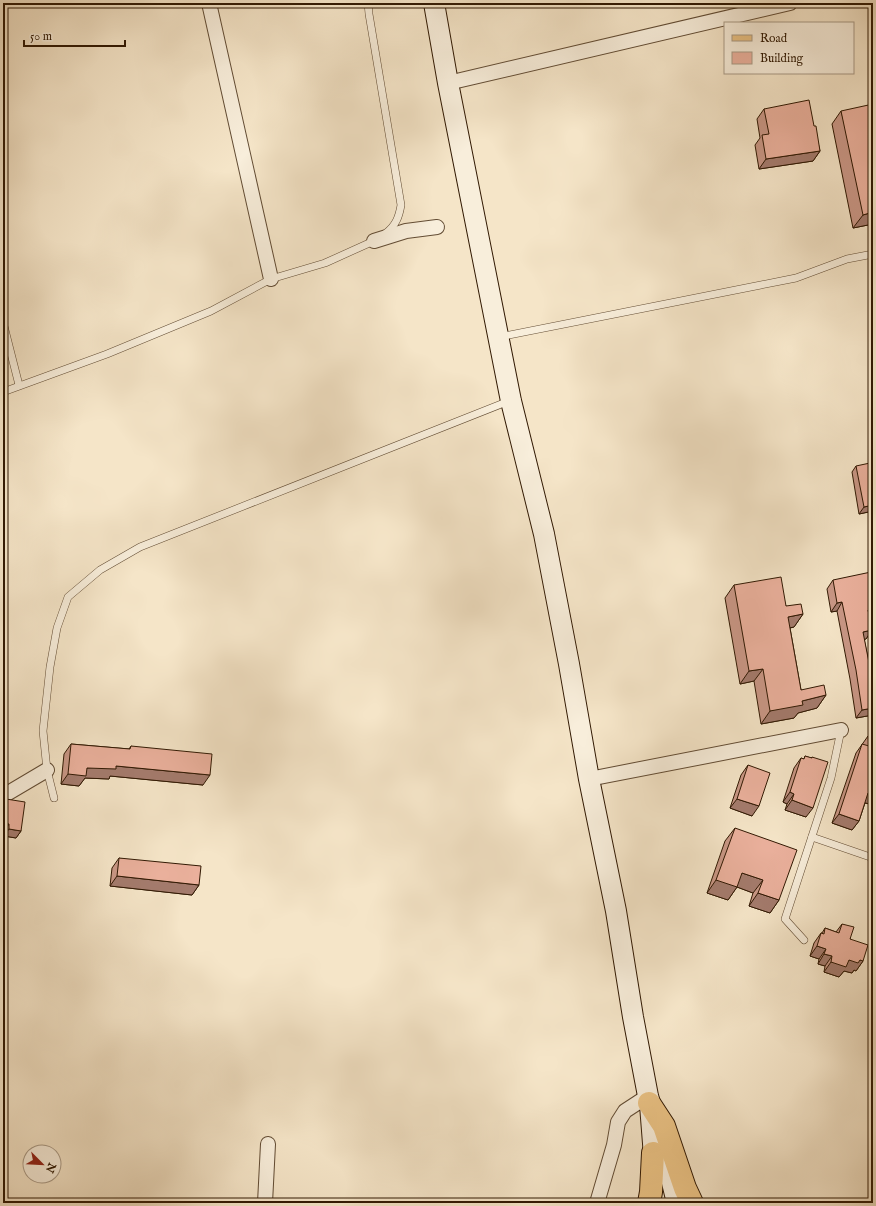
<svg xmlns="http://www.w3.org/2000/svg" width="876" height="1206" font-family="'IM FELL English',serif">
  <rect width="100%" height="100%" fill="#f5e5c8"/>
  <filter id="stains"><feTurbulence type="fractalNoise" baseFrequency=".005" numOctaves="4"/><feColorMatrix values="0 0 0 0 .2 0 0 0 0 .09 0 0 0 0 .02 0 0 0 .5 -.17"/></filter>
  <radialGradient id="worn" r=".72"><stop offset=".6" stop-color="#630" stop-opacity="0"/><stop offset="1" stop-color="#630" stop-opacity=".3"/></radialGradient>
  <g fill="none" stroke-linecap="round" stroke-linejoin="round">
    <g stroke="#624c34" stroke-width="8">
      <g id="lane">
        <path d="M 368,3 L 369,14 L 401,205 C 399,217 396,225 386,233"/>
        <path d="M 3,322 L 19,385"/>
        <path d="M 499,337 L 796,278 L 847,259 L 873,254"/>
        <path d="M 3,392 L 107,354 L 211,311 L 271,279 L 325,263 L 376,240"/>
        <path d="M 54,798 L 47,770 L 43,731 L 50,667 L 57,628 L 68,597 L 100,570 L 140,547 L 509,401"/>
        <path d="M 812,837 L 873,858"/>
        <path d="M 804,940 L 785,919 L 831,778 L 841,730"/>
      </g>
    </g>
    <g stroke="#624c34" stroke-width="16">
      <g id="street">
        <path d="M 209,3 L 271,279"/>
        <path d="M 448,83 L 790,3"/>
        <path d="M 374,241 L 406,231 L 437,227"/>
        <path d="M 589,779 L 841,730"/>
        <path d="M 3,796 L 47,770"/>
        <path d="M 265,1203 L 268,1144"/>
        <path d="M 597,1203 L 614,1145 L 618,1122 L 625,1111 L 648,1096"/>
      </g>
    </g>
    <g stroke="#311903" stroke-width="22">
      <g id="secondary">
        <path d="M 434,3 L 448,83 L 511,401 L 544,534 L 569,664 L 589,779 L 616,911 L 633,1017 L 648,1096 L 654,1118"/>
        <path d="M 650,1105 L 655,1169"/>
        <path d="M 666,1158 L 677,1203"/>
      </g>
    </g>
    <g stroke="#311903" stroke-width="24">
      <g id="primary">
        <path d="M 649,1103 L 664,1126 L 685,1188 L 692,1203"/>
        <path d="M 649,1203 L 651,1192 L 653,1153"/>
      </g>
    </g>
    <use href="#lane" stroke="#f8eedb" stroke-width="7"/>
    <use href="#street" stroke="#f8eedb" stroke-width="14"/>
    <use href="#secondary" stroke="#f8eedb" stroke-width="20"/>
    <use href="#primary" stroke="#eac284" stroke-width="22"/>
  </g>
  <g fill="#c99786" stroke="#311903">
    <path d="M 764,109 L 814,126 L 820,151 L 813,161 L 759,169 L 755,145 L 760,138 L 757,119 Z"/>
    <path d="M 841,111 L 873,224 L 853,228 L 832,124 Z"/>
    <path d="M 856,466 L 873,511 L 859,514 L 852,472 Z"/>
    <path d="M 833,580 L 870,618 L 872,630 L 866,639 L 864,639 L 870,668 L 873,667 L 873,715 L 856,718 L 850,679 L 837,611 L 831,612 L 827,589 Z"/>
    <path d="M 734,585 L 786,606 L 803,614 L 794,627 L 790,628 L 801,690 L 826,695 L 817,708 L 798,713 L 794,718 L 761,724 L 754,681 L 740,684 L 725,598 Z"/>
    <path d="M 868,736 L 873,738 L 873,805 L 865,803 L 859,821 L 852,830 L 832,823 L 856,753 Z"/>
    <path d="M 71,744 L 129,749 L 131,746 L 203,785 L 110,776 L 109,779 L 85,778 L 79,786 L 61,784 L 64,754 Z"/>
    <path d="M 805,756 L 811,758 L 812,757 L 806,817 L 785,810 L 787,804 L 783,802 L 794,768 L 801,758 L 804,759 Z"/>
    <path d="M 748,765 L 752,816 L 730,808 L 741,775 Z"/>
    <path d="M 6,799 L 21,831 L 16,838 L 4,836 L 5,831 L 3,830 L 3,803 Z"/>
    <path d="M 735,828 L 779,900 L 770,913 L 749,906 L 753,893 L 737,887 L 728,900 L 707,893 L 725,841 Z"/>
    <path d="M 119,858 L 199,885 L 192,895 L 110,886 L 112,868 Z"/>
    <path d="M 842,924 L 863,961 L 856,971 L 854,970 L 852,973 L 844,971 L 839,977 L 824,972 L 825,966 L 818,964 L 819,959 L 810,956 L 814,943 L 821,933 L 822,933 L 825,928 L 836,932 Z"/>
  </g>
  <g fill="#a47b6d" stroke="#311903">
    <path d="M 820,151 L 813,161 L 759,169 L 766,159 Z"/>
    <path d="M 873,212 L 873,224 L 853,228 L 863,215 Z"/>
    <path d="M 873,505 L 873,511 L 859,514 L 864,507 Z"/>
    <path d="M 842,602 L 837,611 L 831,612 L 837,603 Z"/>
    <path d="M 873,609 L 873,617 L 862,619 L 868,610 Z"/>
    <path d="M 803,614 L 794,627 L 779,630 L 788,617 Z"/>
    <path d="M 872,630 L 866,639 L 857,641 L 863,632 Z"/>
    <path d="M 763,669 L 754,681 L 740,684 L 749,671 Z"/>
    <path d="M 826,695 L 817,708 L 798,713 L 794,718 L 761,724 L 770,711 L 802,701 Z"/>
    <path d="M 873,708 L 873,715 L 856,718 L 862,710 Z"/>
    <path d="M 116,766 L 210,775 L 203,785 L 110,776 L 109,779 L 85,778 L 79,786 L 61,784 L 68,774 L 87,768 Z"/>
    <path d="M 790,792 L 794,794 L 787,804 L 783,802 Z"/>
    <path d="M 868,793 L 873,794 L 873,805 L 862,802 Z"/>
    <path d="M 737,799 L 759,806 L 752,816 L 730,808 Z"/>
    <path d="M 792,800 L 813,808 L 806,817 L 785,810 Z"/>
    <path d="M 839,814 L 859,821 L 852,830 L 832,823 Z"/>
    <path d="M 3,823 L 9,824 L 5,831 L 3,830 Z"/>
    <path d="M 9,829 L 21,831 L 16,838 L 4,836 Z"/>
    <path d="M 742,873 L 763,880 L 753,893 L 737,887 L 728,900 L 707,893 L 716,880 Z"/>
    <path d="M 117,876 L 199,885 L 192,895 L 110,886 Z"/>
    <path d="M 758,893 L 779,900 L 770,913 L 749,906 Z"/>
    <path d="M 817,946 L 826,949 L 819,959 L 810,956 Z"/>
    <path d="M 824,954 L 832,956 L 825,966 L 818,964 Z"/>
    <path d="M 849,960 L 860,960 L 863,961 L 856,971 L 854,970 L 852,973 L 844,971 L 839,977 L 824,972 L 831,962 Z"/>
  </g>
  <g fill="#eab09c" stroke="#311903">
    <path d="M 809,100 L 814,126 L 816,126 L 820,151 L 766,159 L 762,135 L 769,134 L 764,109 Z"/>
    <path d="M 873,104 L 873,212 L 863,215 L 841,111 Z"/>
    <path d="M 870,463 L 873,480 L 873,505 L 864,507 L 856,466 Z"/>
    <path d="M 871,572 L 873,579 L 873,609 L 868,610 L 872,630 L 863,632 L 870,668 L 873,667 L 873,708 L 862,710 L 856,670 L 842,602 L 837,603 L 833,580 Z"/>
    <path d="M 781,577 L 786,606 L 801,604 L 803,614 L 788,617 L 801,690 L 824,685 L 826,695 L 802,701 L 803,705 L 770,711 L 763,669 L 749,671 L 734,585 Z"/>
    <path d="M 868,736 L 873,738 L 873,794 L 868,793 L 859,821 L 839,814 L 862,744 L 869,746 Z"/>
    <path d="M 71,744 L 130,749 L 131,746 L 212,754 L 210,775 L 116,766 L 116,769 L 87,768 L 86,776 L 68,774 Z"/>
    <path d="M 805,756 L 812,758 L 812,757 L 828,762 L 813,808 L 792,800 L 794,794 L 790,792 L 801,758 L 804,759 Z"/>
    <path d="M 748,765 L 770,773 L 759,806 L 737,799 Z"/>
    <path d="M 6,799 L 25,802 L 21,831 L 9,829 L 9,824 L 3,823 L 3,816 Z"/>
    <path d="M 735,828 L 797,850 L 779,900 L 758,893 L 763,880 L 742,873 L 737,887 L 716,880 Z"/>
    <path d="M 119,858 L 201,866 L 199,885 L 117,876 Z"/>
    <path d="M 842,924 L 854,927 L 850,939 L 868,945 L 863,961 L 860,960 L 858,963 L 849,960 L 846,967 L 831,962 L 832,956 L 824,954 L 826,949 L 817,946 L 821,933 L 824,934 L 825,928 L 839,933 Z"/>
  </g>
  <rect width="876" height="1206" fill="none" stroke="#f5e5c8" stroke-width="16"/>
  <rect x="4" y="4" width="868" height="1198" fill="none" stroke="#311903" stroke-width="2"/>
  <rect x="8" y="8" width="860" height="1190" fill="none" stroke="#311903"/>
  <rect x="724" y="22" width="130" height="52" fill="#f8eedb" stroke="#a89985"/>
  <rect x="732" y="35" width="20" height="6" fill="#eac284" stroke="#a89985"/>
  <text x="760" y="42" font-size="12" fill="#311903">Road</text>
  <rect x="732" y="52" width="20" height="12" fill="#eab09c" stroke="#a89985"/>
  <text x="760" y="62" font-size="12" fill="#311903">Building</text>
  <g transform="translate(42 1164) rotate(114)"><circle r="19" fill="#f8eedb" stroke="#a89985"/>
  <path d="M0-3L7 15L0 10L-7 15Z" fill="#8f2418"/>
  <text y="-6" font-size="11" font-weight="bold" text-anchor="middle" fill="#311903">N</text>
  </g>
  <path d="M24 40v6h101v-6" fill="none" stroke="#311903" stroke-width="2"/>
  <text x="30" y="40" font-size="12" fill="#311903" stroke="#f8eedb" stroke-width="3" paint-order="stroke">50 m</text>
  <rect width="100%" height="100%" filter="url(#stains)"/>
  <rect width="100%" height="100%" fill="url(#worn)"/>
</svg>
